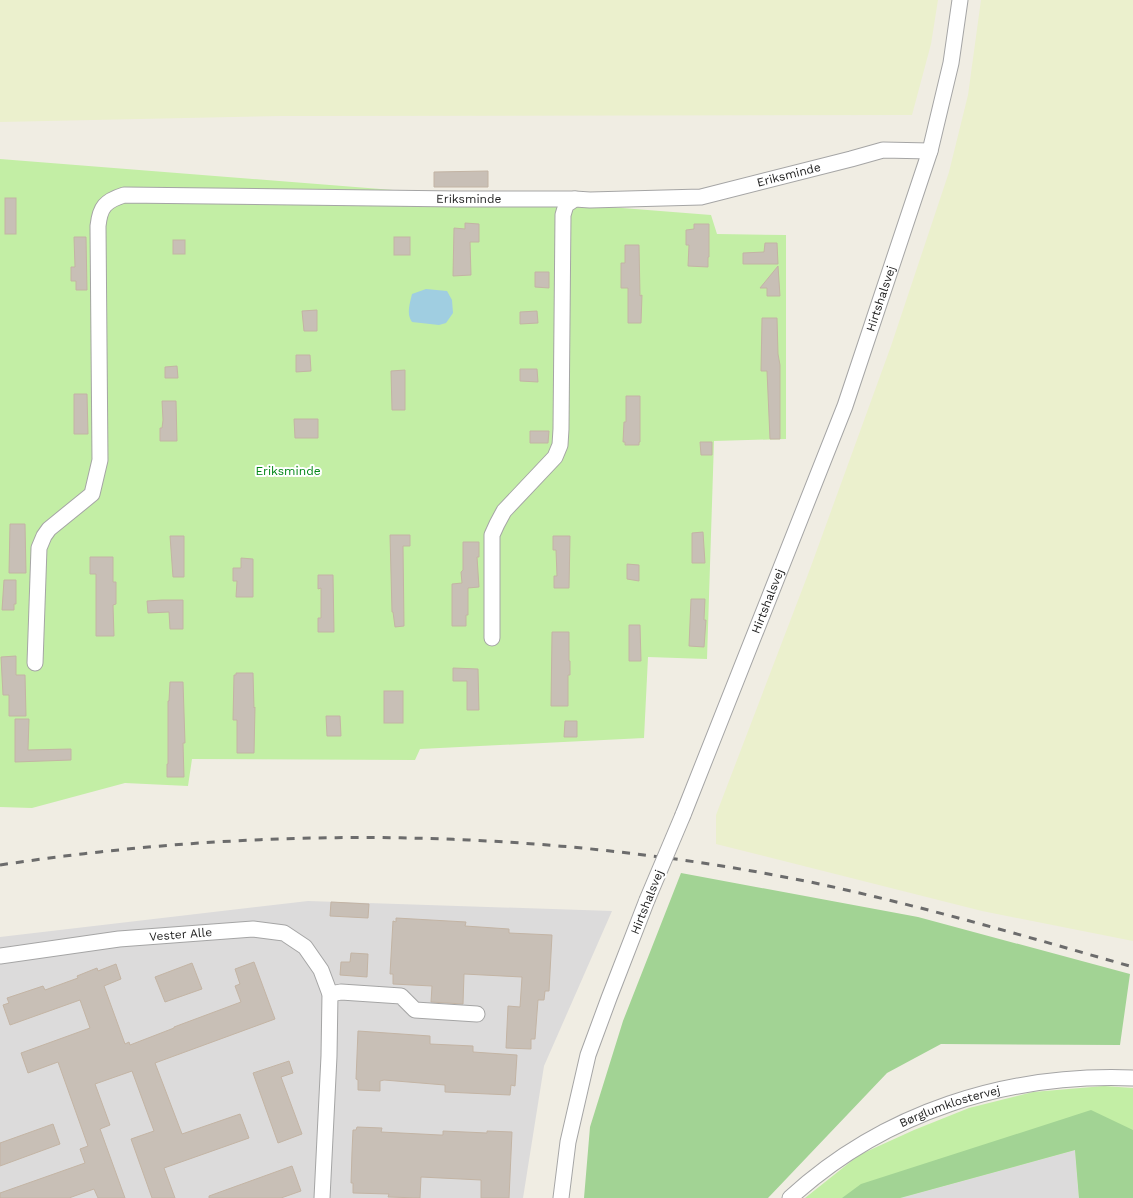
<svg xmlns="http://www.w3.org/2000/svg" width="1133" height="1198" font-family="'Work Sans',sans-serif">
  <rect width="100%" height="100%" fill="#f0ede3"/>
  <g fill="#dcdbdb">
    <path d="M 308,901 L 612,911 L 544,1066 L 523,1198 L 0,1198 L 0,937 Z"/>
    <path d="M 1075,1150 L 1079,1198 L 900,1198 Z"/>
  </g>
  <g fill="#ebf0cd">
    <path d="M 0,0 L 938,0 L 931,44 L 912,115 L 281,116 L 0,122 Z"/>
    <path d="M 981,0 L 1133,0 L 1133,941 L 982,911 L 716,844 L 716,815 L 810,569 L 891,346 L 949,172 L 968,95 Z"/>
  </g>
  <g fill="#c3eea5">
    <path d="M 0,159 L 711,215 L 717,234 L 786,235 L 786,439 L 714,441 L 707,659 L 648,657 L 644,738 L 420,749 L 415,760 L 192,759 L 188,786 L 125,783 L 32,808 L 0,807 Z"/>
    <path d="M 1104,1086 L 1133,1088 L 1133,1198 L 1079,1198 L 1075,1150 L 900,1198 L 805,1198 L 859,1155 L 914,1130 L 969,1108 L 1033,1092 Z"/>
  </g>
  <g fill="#a2d394">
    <path d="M 681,873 L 918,917 L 1130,974 L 1120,1045 L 941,1044 L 887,1073 L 768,1198 L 584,1198 L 590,1127 L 623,1021 Z"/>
    <path d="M 1091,1110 L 1133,1130 L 1133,1198 L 1079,1198 L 1075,1150 L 900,1198 L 842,1198 L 861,1184 Z"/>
  </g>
  <path fill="#a0cee1" d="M 426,289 L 447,291 L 452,300 L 453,313 L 446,323 L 439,325 L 412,322 C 406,314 410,303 412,294 Z"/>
  <g fill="#c8bfb6" stroke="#c3b4a4">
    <path d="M 488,171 L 488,187 L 434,187 L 434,172 Z"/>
    <rect x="5" y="198" width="11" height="36"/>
    <path d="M 465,223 L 479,224 L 479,242 L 470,242 L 471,275 L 453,276 L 454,228 L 465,229 Z"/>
    <path d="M 694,224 L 709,224 L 709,257 L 708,257 L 708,267 L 688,266 L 689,245 L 686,245 L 686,230 L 694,229 Z"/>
    <path d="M 74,237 L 86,237 L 87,290 L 76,290 L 76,281 L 71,281 L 71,267 L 75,267 Z"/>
    <rect x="394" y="237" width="16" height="18"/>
    <rect x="173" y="240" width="12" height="14"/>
    <path d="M 765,243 L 777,243 L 778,264 L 743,264 L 743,253 L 764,252 Z"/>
    <path d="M 625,245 L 639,245 L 640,296 L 642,295 L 641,323 L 628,323 L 628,288 L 621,288 L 621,263 L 625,263 Z"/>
    <path d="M 778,266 L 780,296 L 767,296 L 767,288 L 760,288 Z"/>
    <path d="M 535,272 L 549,272 L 549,288 L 535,287 Z"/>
    <path d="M 317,310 L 317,331 L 304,331 L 302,311 Z"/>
    <path d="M 537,311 L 538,323 L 520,324 L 520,312 Z"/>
    <path d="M 762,318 L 777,318 L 778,354 L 780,365 L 780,439 L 770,439 L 767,371 L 761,371 Z"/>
    <path d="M 296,355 L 310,355 L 311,371 L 296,372 Z"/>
    <path d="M 177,366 L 178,378 L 165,378 L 165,367 Z"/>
    <path d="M 520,369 L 537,369 L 538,382 L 520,381 Z"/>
    <path d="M 405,370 L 405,410 L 392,410 L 391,371 Z"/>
    <path d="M 74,394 L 87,394 L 88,434 L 74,434 Z"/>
    <path d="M 626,396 L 640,396 L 640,442 L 639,442 L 639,445 L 625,445 L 625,442 L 623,442 L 624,422 L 626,422 Z"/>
    <path d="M 162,401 L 176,401 L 177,441 L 160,441 L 160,428 L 162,428 L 163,420 Z"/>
    <path d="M 294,419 L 318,419 L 318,438 L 295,438 Z"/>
    <path d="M 530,431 L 549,431 L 548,443 L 530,443 Z"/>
    <path d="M 700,442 L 712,442 L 712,455 L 701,455 Z"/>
    <path d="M 10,524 L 25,524 L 26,573 L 9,573 Z"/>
    <path d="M 703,532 L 705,563 L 692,563 L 692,533 Z"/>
    <path d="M 390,535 L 410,535 L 410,546 L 403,546 L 404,626 L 395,627 L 393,612 L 392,612 Z"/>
    <path d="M 170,536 L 184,536 L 184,577 L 173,577 Z"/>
    <path d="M 553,536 L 570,536 L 569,588 L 554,588 L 554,576 L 557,576 L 556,550 L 553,550 Z"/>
    <path d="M 463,542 L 479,542 L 479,557 L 477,557 L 479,587 L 468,588 L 468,615 L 466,615 L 466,626 L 452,626 L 452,584 L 462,583 L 461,572 L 463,570 Z"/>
    <path d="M 90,557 L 113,557 L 113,582 L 116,582 L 116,604 L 113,605 L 114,636 L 96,636 L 96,574 L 90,574 Z"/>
    <path d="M 241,558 L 253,559 L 253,597 L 236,597 L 237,581 L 233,581 L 233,568 L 241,568 Z"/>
    <path d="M 627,564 L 639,565 L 639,581 L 627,579 Z"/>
    <path d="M 318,575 L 333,575 L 334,632 L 318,632 L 318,618 L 321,618 L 321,588 L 318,589 Z"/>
    <path d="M 4,580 L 16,580 L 16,604 L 14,604 L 14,610 L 2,610 Z"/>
    <path d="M 691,599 L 705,599 L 704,620 L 706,620 L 704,647 L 689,646 Z"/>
    <path d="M 162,600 L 183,600 L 183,629 L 170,629 L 169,612 L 148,613 L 147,601 Z"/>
    <path d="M 629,625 L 640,625 L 641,661 L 629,661 Z"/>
    <path d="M 552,632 L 569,632 L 569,661 L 570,661 L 570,675 L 568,675 L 568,706 L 551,706 Z"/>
    <path d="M 16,656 L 16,675 L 25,675 L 26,716 L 9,716 L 9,695 L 3,695 L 1,657 Z"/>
    <path d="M 453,668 L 478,669 L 479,710 L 467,710 L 467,681 L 453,681 Z"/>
    <path d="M 236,673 L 253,673 L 254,708 L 255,707 L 254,753 L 237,753 L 237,720 L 233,720 L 234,675 L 236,675 Z"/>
    <path d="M 170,682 L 183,682 L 185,743 L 183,743 L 184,777 L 167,777 L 167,764 L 168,764 L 168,701 L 169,701 Z"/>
    <rect x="384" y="691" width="19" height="32"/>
    <path d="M 326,716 L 340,716 L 341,736 L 327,736 Z"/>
    <path d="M 15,719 L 29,719 L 28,750 L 71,749 L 71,760 L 15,762 Z"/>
    <path d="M 565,721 L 577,721 L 577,737 L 564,737 Z"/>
    <path d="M 331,902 L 369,904 L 368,918 L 330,916 Z"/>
    <path d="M 396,918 L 466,922 L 465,926 L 509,929 L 509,933 L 552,935 L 549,991 L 545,991 L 544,1000 L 538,1000 L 535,1039 L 531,1039 L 531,1049 L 506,1048 L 508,1006 L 520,1007 L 522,977 L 464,974 L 463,1004 L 431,1002 L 432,986 L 393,984 L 393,974 L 390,974 L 393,921 L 396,922 Z"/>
    <path d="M 351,953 L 368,954 L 367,977 L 340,975 L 341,962 L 350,962 Z"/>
    <path d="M 254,962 L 275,1019 L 155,1063 L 182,1134 L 240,1114 L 249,1138 L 164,1168 L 175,1198 L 152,1198 L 131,1139 L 154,1131 L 132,1071 L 95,1084 L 110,1125 L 100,1129 L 125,1198 L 98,1198 L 94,1189 L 69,1198 L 0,1198 L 0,1193 L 85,1163 L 80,1149 L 88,1146 L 58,1062 L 28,1073 L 21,1053 L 90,1028 L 80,1000 L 10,1025 L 3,1005 L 9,1003 L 7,998 L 43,986 L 45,990 L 78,978 L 77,976 L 97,968 L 98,971 L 116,964 L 121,979 L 104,986 L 125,1044 L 129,1042 L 130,1045 L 174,1028 L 174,1027 L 241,1002 L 235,986 L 240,984 L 235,969 Z"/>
    <path d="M 192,963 L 202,989 L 165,1002 L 155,977 Z"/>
    <path d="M 358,1031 L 430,1036 L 430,1044 L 473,1046 L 473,1052 L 517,1055 L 515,1086 L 511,1085 L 510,1095 L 445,1092 L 445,1085 L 384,1080 L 380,1081 L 380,1091 L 358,1090 L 358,1080 L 356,1079 Z"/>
    <path d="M 289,1061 L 293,1073 L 281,1077 L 302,1134 L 278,1143 L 253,1073 Z"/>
    <path d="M 53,1124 L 60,1144 L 0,1166 L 0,1143 Z"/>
    <path d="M 357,1127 L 382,1128 L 381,1132 L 440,1135 L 443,1135 L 443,1131 L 487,1133 L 487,1131 L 512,1132 L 509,1198 L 481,1198 L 481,1180 L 421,1177 L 420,1198 L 388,1197 L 389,1194 L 353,1193 L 353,1183 L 351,1183 L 352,1152 L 353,1130 L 356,1130 Z"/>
    <path d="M 292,1166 L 301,1191 L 281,1198 L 209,1198 L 209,1196 Z"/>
  </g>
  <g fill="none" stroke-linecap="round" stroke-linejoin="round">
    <g stroke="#a5a5a5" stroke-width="17">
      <g id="minor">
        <path id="s1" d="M 492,638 L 492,535 L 497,524 L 504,511 L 555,457 L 560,445 L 561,429 L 563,215 L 566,205 L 575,199 L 590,200 L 701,197 L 851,159 L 883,150 L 930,151"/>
        <path id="s2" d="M 35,663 L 39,548 L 44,536 L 49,529 L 92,494 L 100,460 L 98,226 C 100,207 105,201 124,195 L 458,199 L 575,199"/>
        <path id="s3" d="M 683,815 L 845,406 L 930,151 L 951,63 L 960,0"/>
        <path id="s4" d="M 0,956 L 119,939 L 253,929 L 284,933 L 305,947 L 321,970 L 330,994 L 329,1056 L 322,1198"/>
        <path d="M 330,994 L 341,992 L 401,996 L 415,1010 L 477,1014"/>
        <path d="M 561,1198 L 568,1142 L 588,1055 L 609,998 L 647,900"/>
        <path id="s5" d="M 790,1198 C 884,1112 1007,1073 1133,1078"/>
      </g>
    </g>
    <use href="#minor" stroke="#fff" stroke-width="15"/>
    <path stroke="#6c6c6c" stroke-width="3" stroke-dasharray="8 8" stroke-linecap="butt" d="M 0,865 C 270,824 547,828 815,883 C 922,906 1028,937 1133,967"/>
    <g stroke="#a5a5a5" stroke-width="17" stroke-linecap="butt">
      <path id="minor-bridge" d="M 647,900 L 683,815"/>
    </g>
    <use href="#minor-bridge" stroke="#fff" stroke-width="15"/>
  </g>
  <g text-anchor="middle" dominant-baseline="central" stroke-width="4" stroke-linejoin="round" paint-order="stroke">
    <g font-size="12" fill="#1e1e1e" stroke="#fff">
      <text stroke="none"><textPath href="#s1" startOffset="685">Eriksminde</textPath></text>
      <text stroke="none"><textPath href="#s2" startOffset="850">Eriksminde</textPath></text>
      <text stroke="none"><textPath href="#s3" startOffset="553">Hirtshalsvej</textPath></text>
      <text stroke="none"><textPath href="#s3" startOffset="230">Hirtshalsvej</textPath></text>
      <text transform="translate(647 902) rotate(-68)">Hirtshalsvej</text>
      <text stroke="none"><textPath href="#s4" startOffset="182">Vester Alle</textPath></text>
      <text stroke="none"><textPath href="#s5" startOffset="186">Børglumklostervej</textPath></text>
    </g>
    <g font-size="12" fill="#028617" stroke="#fff">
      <text x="288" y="471">Eriksminde</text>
    </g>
  </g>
</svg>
